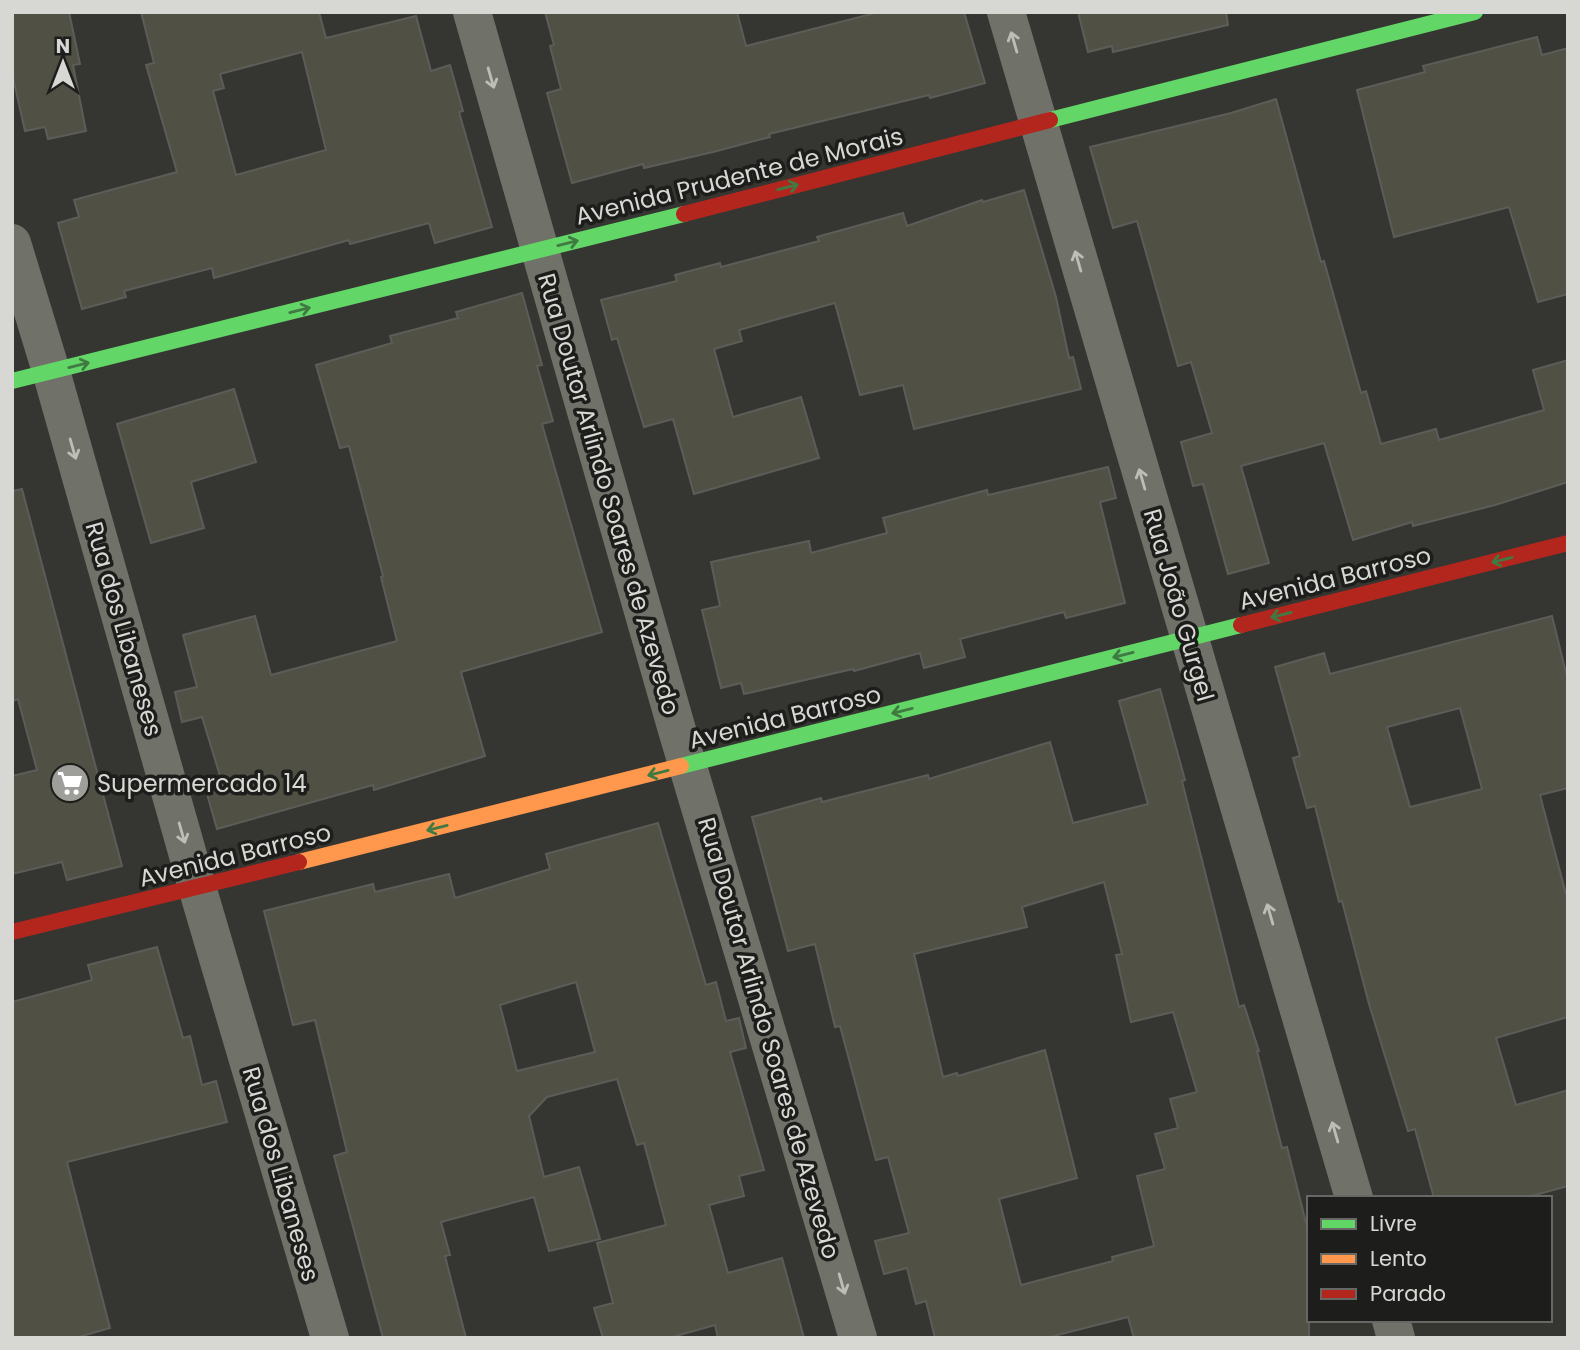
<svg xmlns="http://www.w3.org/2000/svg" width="1580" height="1350" font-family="Poppins,sans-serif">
  <rect width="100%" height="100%" fill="#353631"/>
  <g fill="#505144" stroke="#5c5c59" stroke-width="2" fill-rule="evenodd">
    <path d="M 12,12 L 69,12 L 80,64 L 73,65 L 86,131 L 48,139 L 45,127 L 25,131 L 12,73 Z"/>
    <path d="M 141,12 L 319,12 L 326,38 L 416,16 L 431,71 L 450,65 L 463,111 L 459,112 L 492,227 L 435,243 L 429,223 L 350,244 L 349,240 L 214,278 L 212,268 L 124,291 L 126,297 L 82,309 L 58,223 L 79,217 L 74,200 L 177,172 L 146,65 L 154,63 ZM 302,52 L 326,150 L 236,175 L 213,91 L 224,88 L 220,74 Z"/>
    <path d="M 545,12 L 737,12 L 746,46 L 879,12 L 964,12 L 985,83 L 930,98 L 929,95 L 769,134 L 770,137 L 713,152 L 644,168 L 643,164 L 572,183 L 547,93 L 561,89 L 550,46 L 554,45 Z"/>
    <path d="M 1078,12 L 1226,12 L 1228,25 L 1113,52 L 1112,46 L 1088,52 Z"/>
    <path d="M 1537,37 L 1542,55 L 1568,48 L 1568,294 L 1538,302 L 1509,207 L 1394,237 L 1357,90 L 1425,72 L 1423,66 Z"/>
    <path d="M 1276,99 L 1321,262 L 1324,261 L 1361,393 L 1366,391 L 1381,444 L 1436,429 L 1439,440 L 1544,410 L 1533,370 L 1568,360 L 1568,482 L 1495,505 L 1413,526 L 1412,522 L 1353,540 L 1324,443 L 1241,466 L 1269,563 L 1228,574 L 1203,484 L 1193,486 L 1181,442 L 1212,433 L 1191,362 L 1178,366 L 1137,221 L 1113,228 L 1090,147 L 1231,113 Z"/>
    <path d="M 1024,190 L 1056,297 L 1069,358 L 1073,357 L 1081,389 L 914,429 L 903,385 L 860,395 L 835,303 L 739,330 L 742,341 L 714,349 L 733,417 L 801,397 L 819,458 L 694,494 L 673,419 L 644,427 L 617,338 L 612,340 L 601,300 L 677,281 L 675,275 L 720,263 L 721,267 L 819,241 L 817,237 L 903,213 L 907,226 L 982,200 L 983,202 Z"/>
    <path d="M 522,293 L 542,365 L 537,366 L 553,421 L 542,424 L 602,632 L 461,672 L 485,756 L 374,790 L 373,785 L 217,829 L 207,794 L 224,789 L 202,717 L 182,722 L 175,692 L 197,687 L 183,635 L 255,616 L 271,675 L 397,641 L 381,577 L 383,576 L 349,446 L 340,448 L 316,365 L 392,343 L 390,336 L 458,318 L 456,312 Z"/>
    <path d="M 234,389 L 256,462 L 191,482 L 204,528 L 151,543 L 117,424 Z"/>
    <path d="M 1108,467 L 1116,498 L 1100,502 L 1125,603 L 1066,618 L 1064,612 L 960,639 L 965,657 L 924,668 L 920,653 L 854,671 L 853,669 L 744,694 L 741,683 L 721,688 L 702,610 L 720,606 L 711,562 L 809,541 L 811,553 L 887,533 L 883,518 L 987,490 L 988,495 Z"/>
    <path d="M 22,489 L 122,866 L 67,880 L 62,862 L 12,874 L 12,776 L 37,770 L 18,699 L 12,701 L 12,491 Z"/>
    <path d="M 1552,616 L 1568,681 L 1568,788 L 1540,795 L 1568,902 L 1568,1017 L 1496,1038 L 1516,1105 L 1568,1090 L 1568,1186 L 1524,1198 L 1434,1198 L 1415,1129 L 1408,1131 L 1369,1004 L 1342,901 L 1339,902 L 1315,806 L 1307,808 L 1293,758 L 1300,756 L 1275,667 L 1324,653 L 1330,674 ZM 1460,708 L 1482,789 L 1410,807 L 1387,727 Z"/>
    <path d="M 1160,689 L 1185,780 L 1182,781 L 1239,1007 L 1244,1005 L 1259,1051 L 1257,1051 L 1282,1148 L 1287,1147 L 1309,1235 L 1309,1338 L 1134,1338 L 1128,1317 L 1046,1338 L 935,1338 L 926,1301 L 916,1304 L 907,1268 L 884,1274 L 875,1241 L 909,1233 L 888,1157 L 876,1160 L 840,1026 L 835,1027 L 815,944 L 788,951 L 752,817 L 821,798 L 822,802 L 928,775 L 929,779 L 1050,742 L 1073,823 L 1148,804 L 1119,701 ZM 1104,882 L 1122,954 L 1116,955 L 1131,1022 L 1173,1012 L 1197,1092 L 1170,1099 L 1178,1128 L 1155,1134 L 1165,1169 L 1137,1176 L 1154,1246 L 1112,1257 L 1113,1261 L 1021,1285 L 999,1199 L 1077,1178 L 1045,1050 L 958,1076 L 957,1073 L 943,1077 L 914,954 L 1027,927 L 1022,907 Z"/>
    <path d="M 658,823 L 706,985 L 716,982 L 726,1021 L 739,1018 L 746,1048 L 730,1052 L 764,1170 L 739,1176 L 744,1196 L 709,1205 L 728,1273 L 782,1258 L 804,1338 L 718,1338 L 715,1325 L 669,1338 L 603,1338 L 594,1308 L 613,1303 L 597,1243 L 666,1225 L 644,1143 L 637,1145 L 617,1079 L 547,1097 L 529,1116 L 544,1177 L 579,1167 L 600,1239 L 549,1251 L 534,1197 L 441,1222 L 450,1255 L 445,1256 L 466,1338 L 383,1338 L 334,1156 L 347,1152 L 315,1020 L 293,1025 L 264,911 L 373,884 L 375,892 L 449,874 L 455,898 L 550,869 L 546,854 ZM 576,982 L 595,1052 L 517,1071 L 500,1005 Z"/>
    <path d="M 157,947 L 183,1038 L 190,1036 L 202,1085 L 216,1081 L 227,1122 L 67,1162 L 110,1328 L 75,1338 L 12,1338 L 12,1002 L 92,980 L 88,965 Z"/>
  </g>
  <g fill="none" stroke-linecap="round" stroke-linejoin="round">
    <g stroke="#707168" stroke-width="38">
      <path d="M 472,12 L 677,730 L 858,1338"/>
      <path d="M 1006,12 L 1354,1198"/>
      <path d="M 12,243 L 51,371 L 197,887 L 330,1338"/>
      <path d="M 1391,1320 L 1396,1338"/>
    </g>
    <g stroke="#63d668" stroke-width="16">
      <path d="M 1050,120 L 1475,12"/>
      <path d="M 12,381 L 684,214"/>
      <path d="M 681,766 L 1241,625"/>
    </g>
    <path stroke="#ff974d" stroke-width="16" d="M 299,862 L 681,766"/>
    <g stroke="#b3261e" stroke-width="16">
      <path d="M 684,214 L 1050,120"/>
      <path d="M 1241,625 L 1568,543"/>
      <path d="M 12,932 L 299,862"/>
    </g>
  </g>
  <defs><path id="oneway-shaft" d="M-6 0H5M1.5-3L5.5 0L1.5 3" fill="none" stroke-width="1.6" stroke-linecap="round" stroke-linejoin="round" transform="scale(1.75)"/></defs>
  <g stroke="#bdbeb8">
    <use href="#oneway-shaft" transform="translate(1014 42) rotate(-106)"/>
    <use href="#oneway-shaft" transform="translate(491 78) rotate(74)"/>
    <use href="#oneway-shaft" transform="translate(1078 261) rotate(-106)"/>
    <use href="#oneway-shaft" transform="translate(73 449) rotate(74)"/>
    <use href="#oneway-shaft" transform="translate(1142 479) rotate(-106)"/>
    <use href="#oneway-shaft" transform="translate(182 833) rotate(74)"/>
    <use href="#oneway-shaft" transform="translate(1270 914) rotate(-106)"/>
    <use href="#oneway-shaft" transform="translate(1335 1132) rotate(-106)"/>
    <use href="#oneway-shaft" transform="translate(842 1284) rotate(74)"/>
  </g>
  <g stroke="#407a42">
    <use href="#oneway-shaft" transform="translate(788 187) rotate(-14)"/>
    <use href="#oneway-shaft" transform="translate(568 243) rotate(-14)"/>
    <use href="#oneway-shaft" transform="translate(300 310) rotate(-14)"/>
    <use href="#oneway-shaft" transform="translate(79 365) rotate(-14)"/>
    <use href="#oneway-shaft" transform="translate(1502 560) rotate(166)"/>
    <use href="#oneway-shaft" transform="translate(1281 615) rotate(166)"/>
    <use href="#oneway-shaft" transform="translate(1123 655) rotate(166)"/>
    <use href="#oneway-shaft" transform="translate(902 711) rotate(166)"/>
    <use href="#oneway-shaft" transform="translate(658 773) rotate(166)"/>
    <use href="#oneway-shaft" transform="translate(437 828) rotate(166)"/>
  </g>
  <defs>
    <g id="supermarket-disc" transform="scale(2.0125)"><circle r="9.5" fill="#9e9f9a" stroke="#1d1e1b"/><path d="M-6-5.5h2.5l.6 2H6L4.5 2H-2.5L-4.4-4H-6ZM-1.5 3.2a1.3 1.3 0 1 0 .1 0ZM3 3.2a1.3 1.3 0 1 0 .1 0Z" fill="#fff"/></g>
  </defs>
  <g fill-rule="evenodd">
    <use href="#supermarket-disc" x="70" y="783"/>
  </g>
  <g text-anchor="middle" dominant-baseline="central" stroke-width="7" stroke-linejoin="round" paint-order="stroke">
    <g font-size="24" fill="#d7d8d3" stroke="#1d1e1b">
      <text transform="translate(739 176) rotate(-14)">Avenida Prudente de Morais</text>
      <text transform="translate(609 494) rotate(74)">Rua Doutor Arlindo Soares de Azevedo</text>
      <text transform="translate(1335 578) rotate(-14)">Avenida Barroso</text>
      <text transform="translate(1179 605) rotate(74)">Rua João Gurgel</text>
      <text transform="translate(124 629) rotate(74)">Rua dos Libaneses</text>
      <text transform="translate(785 717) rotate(-14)">Avenida Barroso</text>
      <text transform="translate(235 855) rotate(-14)">Avenida Barroso</text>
      <text transform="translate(769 1038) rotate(74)">Rua Doutor Arlindo Soares de Azevedo</text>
      <text transform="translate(281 1174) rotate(74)">Rua dos Libaneses</text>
    </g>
    <g font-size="24" fill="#d7d8d3" stroke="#1d1e1b" text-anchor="start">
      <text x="97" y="783">Supermercado 14</text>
    </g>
  </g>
  <rect width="1580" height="1350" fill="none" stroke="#d7d8d3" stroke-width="28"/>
  <rect x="1307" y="1196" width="245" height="126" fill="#1d1e1b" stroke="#676865" stroke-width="2"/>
  <rect x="1321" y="1219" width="35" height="10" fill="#63d668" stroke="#676865" stroke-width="2"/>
  <text x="1370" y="1231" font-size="21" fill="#d7d8d3">Livre</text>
  <rect x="1321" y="1254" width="35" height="10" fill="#ff974d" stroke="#676865" stroke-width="2"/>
  <text x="1370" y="1266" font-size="21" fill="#d7d8d3">Lento</text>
  <rect x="1321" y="1289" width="35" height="10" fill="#b3261e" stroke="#676865" stroke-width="2"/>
  <text x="1370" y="1301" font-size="21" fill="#d7d8d3">Parado</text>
  <g transform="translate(63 63)" stroke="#1d1e1b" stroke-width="5" paint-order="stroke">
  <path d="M0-5L12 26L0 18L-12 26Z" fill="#d7d8d3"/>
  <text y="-10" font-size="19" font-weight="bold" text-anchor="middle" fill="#d7d8d3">N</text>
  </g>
</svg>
